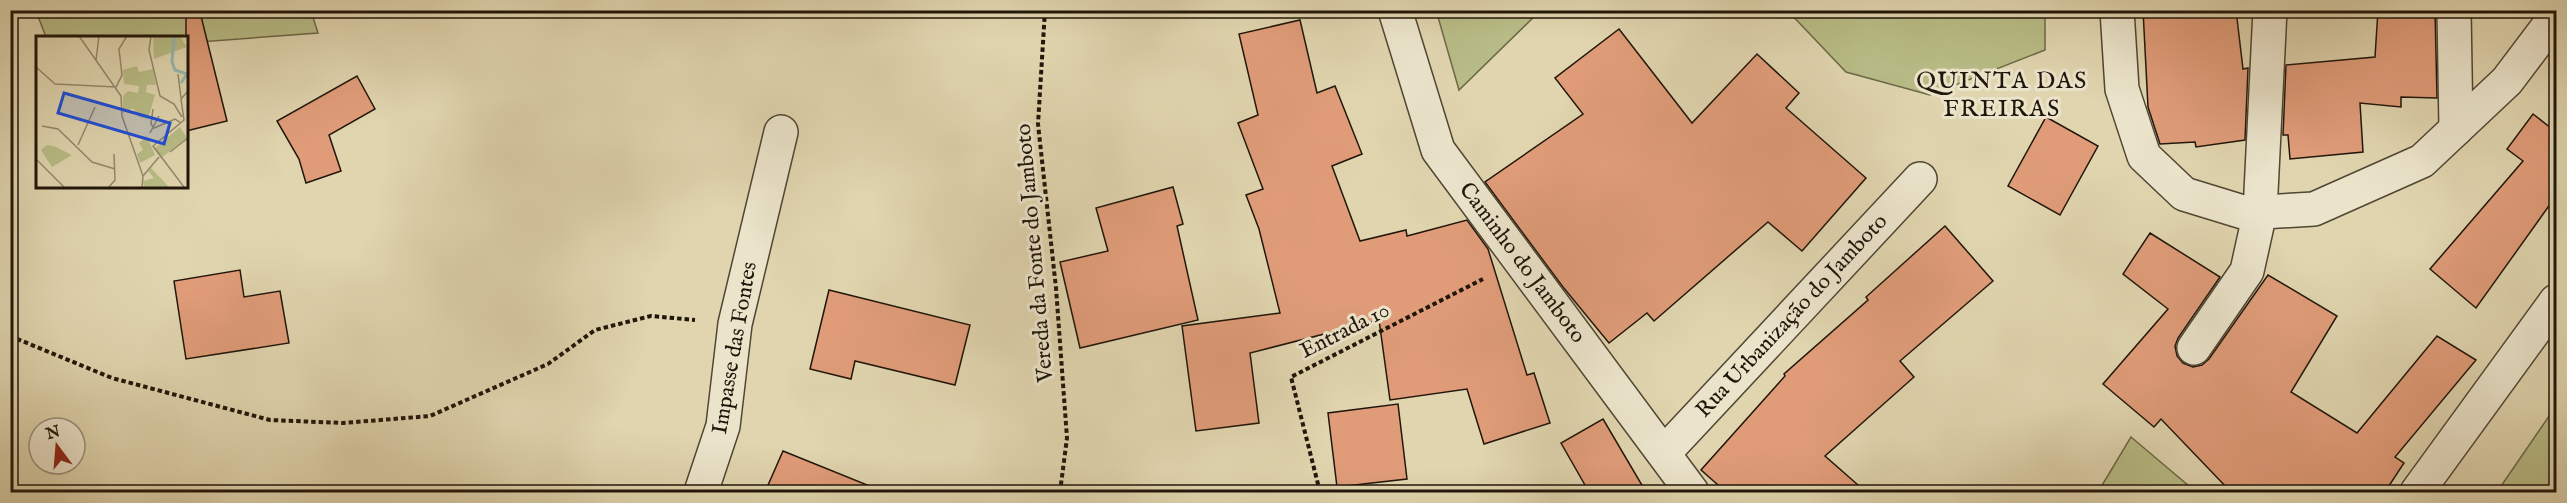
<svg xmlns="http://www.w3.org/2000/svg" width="2567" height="503" font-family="'IM FELL English',serif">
  <rect width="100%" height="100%" fill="#e0d5af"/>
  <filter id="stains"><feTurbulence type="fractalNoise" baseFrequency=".00333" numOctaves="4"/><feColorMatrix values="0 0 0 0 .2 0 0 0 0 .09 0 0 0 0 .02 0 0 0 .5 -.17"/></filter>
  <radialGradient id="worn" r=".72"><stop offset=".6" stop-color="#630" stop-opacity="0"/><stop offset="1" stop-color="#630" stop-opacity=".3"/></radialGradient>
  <g fill="#b8bc86" stroke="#6c6948" stroke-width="1.5">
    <path d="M 1436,10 L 1540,10 L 1540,11 L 1459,90 Z"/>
    <path d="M 36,11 L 311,11 L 318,33 L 186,43 L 186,38 L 46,37 Z"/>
    <path d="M 1788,11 L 2045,11 L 2045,50 L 1930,95 L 1846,72 Z"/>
    <path d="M 2556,406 L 2556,492 L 2497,492 Z"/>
    <path d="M 2131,437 L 2196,492 L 2098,492 Z"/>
  </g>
  <g fill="#e09c79" stroke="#20160a" stroke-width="1.5">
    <path d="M 2143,10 L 2236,10 L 2243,69 L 2248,68 L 2245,140 L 2196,147 L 2195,142 L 2160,144 L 2148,107 Z"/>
    <path d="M 2378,10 L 2435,10 L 2437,98 L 2401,97 L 2401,107 L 2360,103 L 2363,152 L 2290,159 L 2288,135 L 2283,135 L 2286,65 L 2375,57 Z"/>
    <path d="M 200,12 L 227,121 L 186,131 L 186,14 Z"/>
    <path d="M 1300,20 L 1317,93 L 1335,86 L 1362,154 L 1332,166 L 1360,241 L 1406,230 L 1407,236 L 1467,220 L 1488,249 L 1527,375 L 1534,373 L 1550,423 L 1484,444 L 1467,389 L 1390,400 L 1379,320 L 1250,353 L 1259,423 L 1196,431 L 1182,326 L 1280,313 L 1259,229 L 1246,195 L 1263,189 L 1238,123 L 1258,115 L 1239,34 Z"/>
    <path d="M 1619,29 L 1692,123 L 1757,54 L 1799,93 L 1786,108 L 1866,178 L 1802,251 L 1768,222 L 1654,321 L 1647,313 L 1609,343 L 1563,287 L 1485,182 L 1583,114 L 1555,78 Z"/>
    <path d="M 357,76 L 375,109 L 329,135 L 341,171 L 306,183 L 299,159 L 277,121 Z"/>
    <path d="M 2533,114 L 2551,128 L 2556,122 L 2556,196 L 2476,308 L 2430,269 L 2523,161 L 2507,149 Z"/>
    <path d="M 2046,117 L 2098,146 L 2060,215 L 2008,186 Z"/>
    <path d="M 1173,187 L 1183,224 L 1177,226 L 1198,320 L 1080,348 L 1060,262 L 1108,251 L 1096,208 Z"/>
    <path d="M 1945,226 L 1993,281 L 1900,361 L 1914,377 L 1825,456 L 1866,492 L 1726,492 L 1701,470 L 1785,376 L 1784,374 L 1868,300 L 1866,297 Z"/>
    <path d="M 2150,233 L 2220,277 L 2178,338 L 2175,346 L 2177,356 L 2183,363 L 2193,367 L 2202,365 L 2209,359 L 2268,275 L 2337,316 L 2291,392 L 2357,433 L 2437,336 L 2476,360 L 2395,457 L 2404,463 L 2385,492 L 2231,492 L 2161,419 L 2154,427 L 2103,384 L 2168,309 L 2123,274 Z"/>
    <path d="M 240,270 L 244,297 L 280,291 L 289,343 L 186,359 L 174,281 Z"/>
    <path d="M 829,290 L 970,325 L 955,385 L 855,361 L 851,379 L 810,369 Z"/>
    <path d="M 1398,404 L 1407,479 L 1337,487 L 1328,413 Z"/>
    <path d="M 1603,419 L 1646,492 L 1589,492 L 1561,443 Z"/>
    <path d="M 783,451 L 882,491 L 882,492 L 765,492 Z"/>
  </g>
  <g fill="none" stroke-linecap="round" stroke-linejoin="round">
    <g stroke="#504633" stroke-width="36">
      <g id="minor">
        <path d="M 1395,10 L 1438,150 L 1692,492"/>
        <path d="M 2117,10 L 2122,89 L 2144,156 L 2184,194 L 2246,213 L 2314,209 L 2422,161 L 2507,81 L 2556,16"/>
        <path d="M 2454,10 L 2456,129"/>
        <path d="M 2194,348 L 2247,271 L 2260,212 L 2270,10"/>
        <path d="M 1664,453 L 1920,179"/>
        <path d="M 701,492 L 723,426 L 735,324 L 781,132"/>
        <path d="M 2417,492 L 2556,301"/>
      </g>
    </g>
    <g stroke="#20160a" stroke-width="4" stroke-dasharray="4.5 3" stroke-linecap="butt">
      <path d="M 1045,10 L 1038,124 L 1056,288 L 1067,438 L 1060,492"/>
      <path d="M 10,336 L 112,378 L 270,420 L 343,423 L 430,416 L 548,364 L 595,330 L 651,316 L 695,320"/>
      <path d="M 1320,492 L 1291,377 L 1483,279"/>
    </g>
    <use href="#minor" stroke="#ebe4cb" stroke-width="33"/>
  </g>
  <g text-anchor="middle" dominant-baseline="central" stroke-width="6" stroke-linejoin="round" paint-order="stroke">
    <g font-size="22" fill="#20160a" stroke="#ebe4cb">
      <text transform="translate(1035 253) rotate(-95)">Vereda da Fonte do Jamboto</text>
      <text transform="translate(1522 263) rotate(53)">Caminho do Jamboto</text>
      <text transform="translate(1792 316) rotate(-47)">Rua Urbanização do Jamboto</text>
      <text transform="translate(1345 331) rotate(-27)">Entrada 10</text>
      <text transform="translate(735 348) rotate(-80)">Impasse das Fontes</text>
    </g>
    <g font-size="24" letter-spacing="1.5" fill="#20160a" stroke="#ebe4cb">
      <text x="2002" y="81">QUINTA DAS<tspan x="2002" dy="28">FREIRAS</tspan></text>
    </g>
  </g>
  <g transform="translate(36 36)">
    <rect width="152" height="152" fill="#e0d5af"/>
    <path d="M 117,0 L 144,0 L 151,11 L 118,23 ZM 101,30 L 103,36 L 117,33 L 120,49 L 111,49 L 110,56 L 119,59 L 112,83 L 103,81 L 97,72 L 87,77 L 87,60 L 92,55 L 102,57 L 103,50 L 88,48 L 87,34 ZM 144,91 L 151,102 L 125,122 L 118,113 ZM 111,100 L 119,119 L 104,127 L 101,118 L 107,114 L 103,107 ZM 11,109 L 18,110 L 36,119 L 16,131 L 5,114 ZM 115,132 L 133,151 L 108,151 L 107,145 L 118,142 L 112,135 Z" fill="#b8bc86"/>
    <path fill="none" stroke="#94b8b0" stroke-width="3" d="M 138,0 L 136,26 L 139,34 L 151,38 L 145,47"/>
    <path fill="none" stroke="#93896d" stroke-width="1.5" d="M 43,0 L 85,60 L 86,80 L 107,140 L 106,151M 115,0 L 113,14 L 124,60 L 138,68 L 146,81M 60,24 L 63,0M 0,31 L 19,48 L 80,51 L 86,39 L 83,13 L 91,0M 142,38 L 145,62M 117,73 L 115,88 L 118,92 L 139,83 L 145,87M 6,90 L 22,93 L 56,126 L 79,133M 114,97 L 123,80M 42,109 L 59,71M 134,116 L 152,102M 0,123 L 28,151M 107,140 L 123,121M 73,151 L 79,144 L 78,118M 148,151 L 117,110 L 148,84 L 145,63 L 152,55"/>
    <path fill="#1d4ed8" fill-opacity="0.15" stroke="#1d4ed8" stroke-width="3" d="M 28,57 L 134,87 L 128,108 L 22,77 Z"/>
    <rect width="152" height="152" fill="none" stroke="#20160a" stroke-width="3"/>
  </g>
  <rect width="2567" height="503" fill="none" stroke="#e0d5af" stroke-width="36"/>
  <rect x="12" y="12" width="2543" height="479" fill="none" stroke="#20160a" stroke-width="3"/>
  <rect x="18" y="18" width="2531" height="467" fill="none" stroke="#20160a" stroke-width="1.5"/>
  <g transform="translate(57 446) rotate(344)"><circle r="28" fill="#ebe4cb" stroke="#9a927e" stroke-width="1.5"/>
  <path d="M0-4.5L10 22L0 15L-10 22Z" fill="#8f2418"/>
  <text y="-9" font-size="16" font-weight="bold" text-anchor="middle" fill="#20160a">N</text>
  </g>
  <rect width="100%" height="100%" filter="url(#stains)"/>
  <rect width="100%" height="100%" fill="url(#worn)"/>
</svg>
